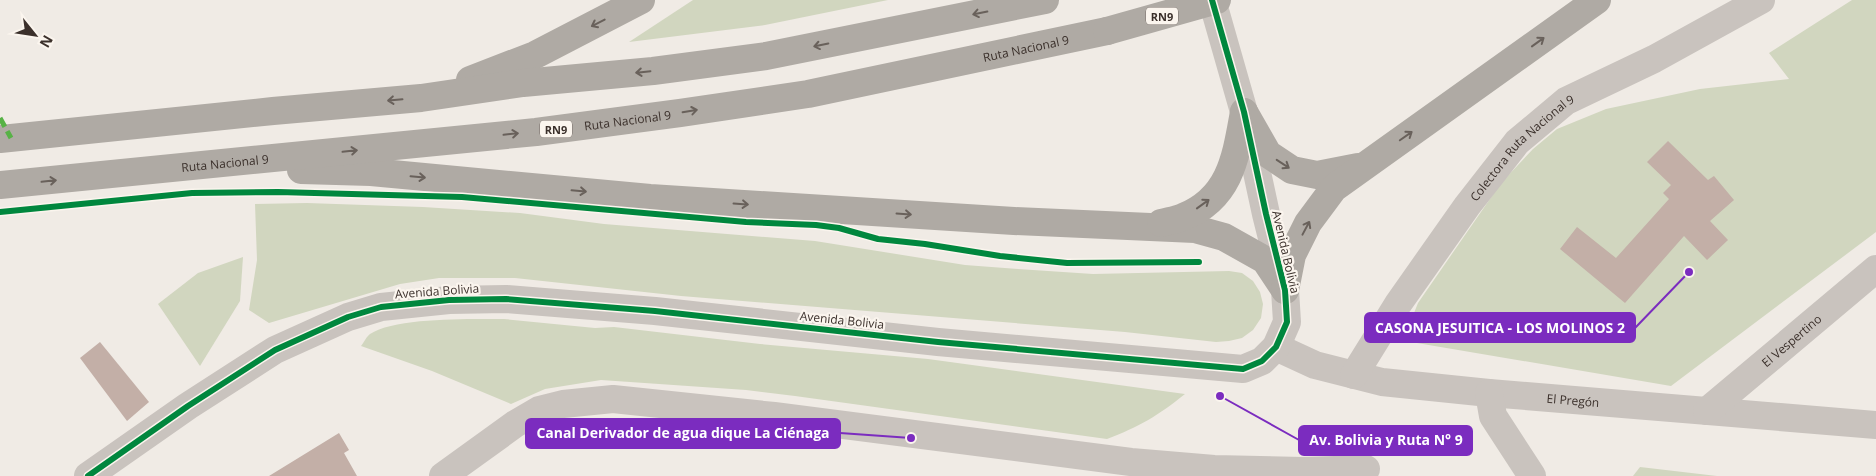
<svg xmlns="http://www.w3.org/2000/svg" width="1876" height="476" font-family="'Open Sans',sans-serif">
  <rect width="100%" height="100%" fill="#f0ebe5"/>
  <g fill="#d1d6bf">
    <path d="M 693,0 L 888,0 L 765,25 L 629,42 Z"/>
    <path d="M 1852,0 L 1876,0 L 1876,232 L 1671,386 L 1411,342 L 1408,328 L 1418,303 L 1501,183 L 1533,149 L 1557,129 L 1606,109 L 1700,89 L 1789,79 L 1769,53 Z"/>
    <path d="M 307,203 L 423,207 L 520,213 L 604,224 L 815,241 L 965,265 L 1018,269 L 1093,274 L 1229,271 L 1242,273 L 1253,281 L 1260,292 L 1263,304 L 1261,318 L 1253,330 L 1242,338 L 1229,341 L 1216,342 L 1125,332 L 681,296 L 515,278 L 439,278 L 400,284 L 269,323 L 249,310 L 257,260 L 255,204 Z"/>
    <path d="M 243,257 L 240,301 L 200,366 L 158,304 L 198,273 Z"/>
    <path d="M 504,319 L 595,328 L 614,327 L 760,344 L 928,359 L 1185,394 C 1159,415 1139,427 1107,439 L 795,396 L 746,390 L 601,380 L 545,389 L 511,404 L 432,371 L 361,346 C 364,342 367,336 370,334 C 395,317 473,319 504,319 Z"/>
    <path d="M 1640,467 L 1717,476 L 1633,476 Z"/>
  </g>
  <g fill="#c3afa7">
    <path d="M 1668,141 L 1708,180 L 1714,176 L 1734,200 L 1710,221 L 1728,240 L 1707,260 L 1684,236 L 1625,303 L 1560,249 L 1577,227 L 1616,258 L 1669,199 L 1663,193 L 1671,185 L 1647,162 Z"/>
    <path d="M 100,342 L 149,402 L 127,421 L 80,358 Z"/>
    <path d="M 339,433 L 349,450 L 344,453 L 357,476 L 269,476 Z"/>
  </g>
  <g fill="none" stroke-linecap="round" stroke-linejoin="round">
    <g stroke="#c9c3be" stroke-width="28">
      <path id="s1" d="M 1276,347 L 1315,365 L 1382,382 L 1489,393 L 1876,425"/>
      <path id="s2" d="M 1354,375 L 1398,304 L 1467,206 L 1517,142 L 1566,101 L 1654,59 L 1761,0"/>
      <path d="M 1489,393 L 1493,416 L 1532,476"/>
      <path id="s3" d="M 1707,411 L 1876,269"/>
      <path d="M 88,476 L 188,406 L 275,350 L 348,317 L 381,307 L 449,300 L 506,299 L 655,311 L 938,342 L 1243,369 L 1262,361 L 1276,347 L 1287,322 L 1285,290 L 1266,214 L 1244,112 L 1212,0"/>
      <path d="M 443,476 L 515,424 L 539,410 L 563,404 L 613,399 L 774,416 L 1131,462 L 1214,469 L 1303,471 L 1366,469"/>
    </g>
    <g stroke="#afaaa4" stroke-width="28">
      <path d="M 470,80 L 535,55 L 641,0"/>
      <path d="M 1244,112 L 1268,154 L 1292,170 L 1317,175 L 1358,167"/>
      <path d="M 0,139 L 273,111 L 421,98 L 523,83 L 653,71 L 766,56 L 1045,0"/>
      <path d="M 301,170 L 371,172 L 650,198 L 1014,221 L 1195,229 L 1224,237 L 1265,260 L 1285,290"/>
      <path id="s4" d="M 0,185 L 536,132 L 680,113 L 808,94 L 1107,31"/>
      <path d="M 1161,223 C 1168,221 1176,220 1183,217 C 1231,198 1236,156 1244,112"/>
      <path d="M 1285,290 L 1292,255 L 1308,223 L 1334,188 L 1597,0"/>
    </g>
    <path stroke="#afaaa4" stroke-width="28" d="M 1107,31 L 1217,0"/>
    <path stroke="#57b246" stroke-width="5" stroke-dasharray="10 5" stroke-linecap="butt" d="M 0,118 L 11,138"/>
    <g stroke="#fbf5ee" stroke-width="9">
      <g id="cycleway">
        <path d="M 0,212 L 192,193 L 278,192 L 462,197 L 746,222 L 816,225 L 839,228 L 878,239 L 925,244 L 1000,256 L 1067,263 L 1199,262"/>
        <path d="M 88,476 L 188,406 L 275,350 L 348,317 L 381,307 L 449,300 L 506,299 L 655,311 L 938,342 L 1243,369 L 1262,361 L 1276,347 L 1287,322 L 1285,290 L 1266,214 L 1244,112 L 1212,0"/>
      </g>
    </g>
    <use href="#cycleway" stroke="#00873e" stroke-width="6"/>
  </g>
  <defs><path id="oneway-shaft" d="M-6 0H5M1.5-3L5.5 0L1.5 3" fill="none" stroke-width="1.6" stroke-linecap="round" stroke-linejoin="round" transform="scale(1.25)"/></defs>
  <g stroke="#69615b">
    <use href="#oneway-shaft" transform="translate(980 13) rotate(169)"/>
    <use href="#oneway-shaft" transform="translate(598 23) rotate(153)"/>
    <use href="#oneway-shaft" transform="translate(1538 42) rotate(-36)"/>
    <use href="#oneway-shaft" transform="translate(821 45) rotate(168)"/>
    <use href="#oneway-shaft" transform="translate(643 72) rotate(174)"/>
    <use href="#oneway-shaft" transform="translate(395 100) rotate(175)"/>
    <use href="#oneway-shaft" transform="translate(690 111) rotate(-9)"/>
    <use href="#oneway-shaft" transform="translate(511 134) rotate(-6)"/>
    <use href="#oneway-shaft" transform="translate(1406 136) rotate(-35)"/>
    <use href="#oneway-shaft" transform="translate(350 151) rotate(-6)"/>
    <use href="#oneway-shaft" transform="translate(1283 164) rotate(33)"/>
    <use href="#oneway-shaft" transform="translate(418 177) rotate(5)"/>
    <use href="#oneway-shaft" transform="translate(49 181) rotate(-6)"/>
    <use href="#oneway-shaft" transform="translate(579 191) rotate(5)"/>
    <use href="#oneway-shaft" transform="translate(741 204) rotate(4)"/>
    <use href="#oneway-shaft" transform="translate(1203 204) rotate(-36)"/>
    <use href="#oneway-shaft" transform="translate(904 214) rotate(4)"/>
    <use href="#oneway-shaft" transform="translate(1306 228) rotate(-62)"/>
  </g>
  <g text-anchor="middle" dominant-baseline="central" stroke-width="4.5" stroke-linejoin="round" paint-order="stroke">
    <g fill="#fbf5ee" stroke="#756b66" stroke-width="1">
      <rect x="1146" y="7.5" width="32" height="17" rx="4"/>
      <rect x="540" y="120.5" width="32" height="17" rx="4"/>
    </g>
    <g font-size="11" font-weight="bold" fill="#3b302b">
      <text x="1162" y="16">RN9</text>
      <text x="556" y="129">RN9</text>
    </g>
    <g font-size="12" fill="#3b302b" stroke="#fbf5ee">
      <text stroke="none"><textPath href="#s4" startOffset="1036">Ruta Nacional 9</textPath></text>
      <text stroke="none"><textPath href="#s4" startOffset="631">Ruta Nacional 9</textPath></text>
      <text stroke="none"><textPath href="#s2" startOffset="284">Colectora Ruta Nacional 9</textPath></text>
      <text stroke="none"><textPath href="#s4" startOffset="226">Ruta Nacional 9</textPath></text>
      <text transform="translate(1286 252) rotate(77)">Avenida Bolivia</text>
      <text transform="translate(437 291) rotate(-4)">Avenida Bolivia</text>
      <text transform="translate(842 320) rotate(6)">Avenida Bolivia</text>
      <text stroke="none"><textPath href="#s3" startOffset="110">El Vespertino</textPath></text>
      <text stroke="none"><textPath href="#s1" startOffset="304">El Pregón</textPath></text>
    </g>
  </g>
  <path fill="none" stroke="#7b2cbf" stroke-width="2" d="M1689 272L1635 328M911 438L840 433M1220 396L1299 440"/>
  <g fill="#7b2cbf" stroke="#fbf5ee" stroke-width="2">
    <circle cx="1689" cy="272" r="5"/>
    <circle cx="911" cy="438" r="5"/>
    <circle cx="1220" cy="396" r="5"/>
  </g>
  <g fill="#7b2cbf" stroke="#7b2cbf" stroke-width="2">
    <rect x="1365" y="313" width="270" height="29" rx="5"/>
    <rect x="526" y="419" width="314" height="29" rx="5"/>
    <rect x="1299" y="426" width="173" height="29" rx="5"/>
  </g>
  <g font-size="14" text-anchor="middle" font-weight="bold" fill="#fff">
    <text x="1500" y="333">CASONA JESUITICA - LOS MOLINOS 2</text>
    <text x="683" y="438">Canal Derivador de agua dique La Ciénaga</text>
    <text x="1386" y="445">Av. Bolivia y Ruta N° 9</text>
  </g>
  <g transform="translate(35 35) rotate(120)" stroke="#fbf5ee" stroke-width="4" paint-order="stroke">
  <path d="M0-4L9 19L0 12L-9 19Z" fill="#3b302b"/>
  <text y="-8" font-size="14" font-weight="bold" text-anchor="middle" fill="#3b302b">N</text>
  </g>
</svg>
